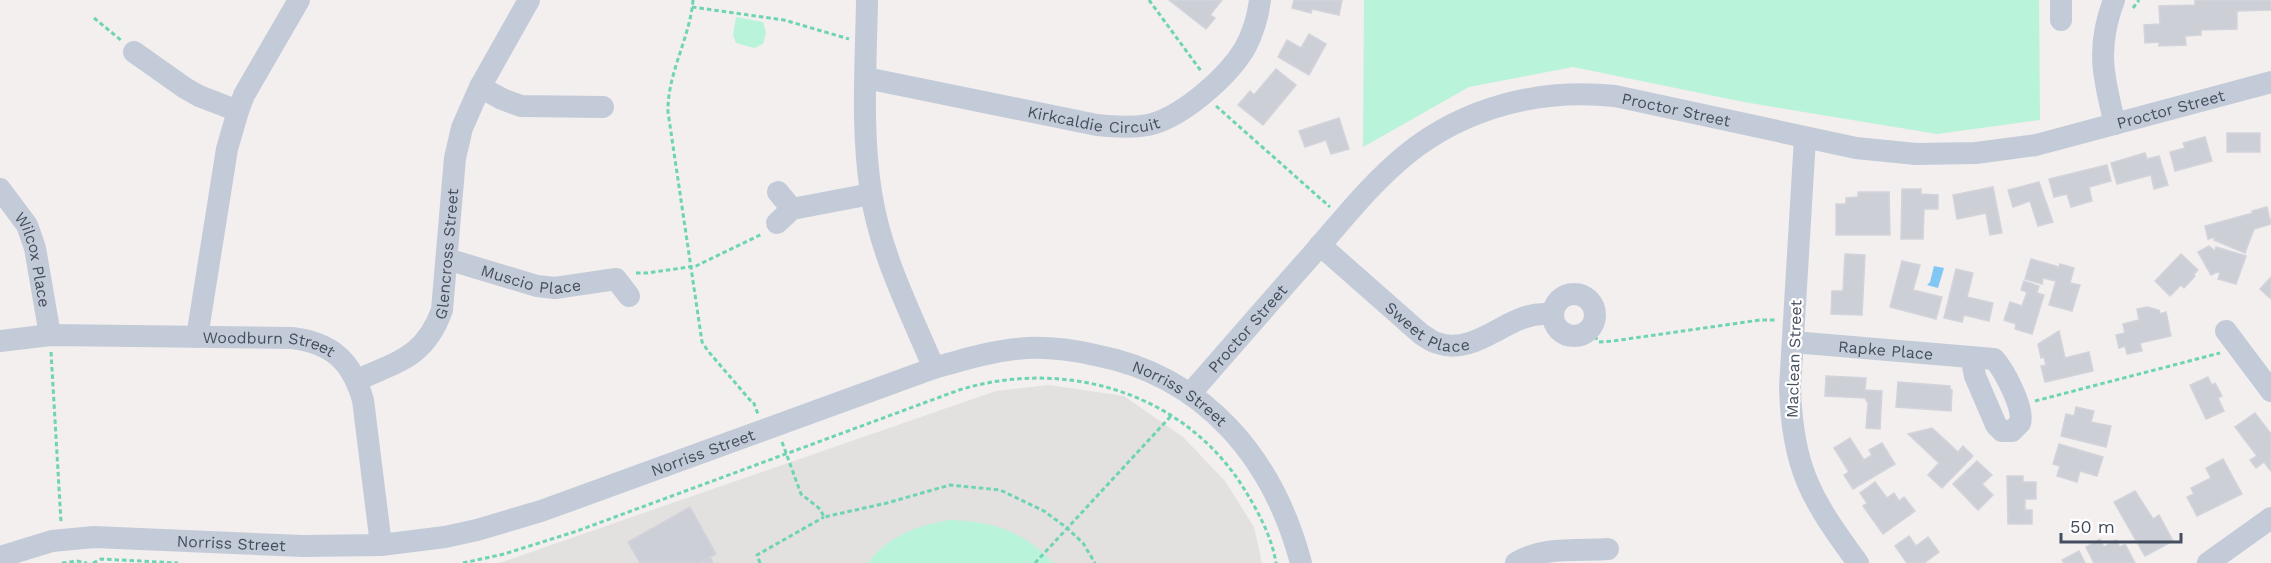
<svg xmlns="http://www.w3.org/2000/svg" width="2271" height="563" font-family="'Work Sans',sans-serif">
  <rect width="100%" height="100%" fill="#f2efee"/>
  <path fill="#e3e0e0" d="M 1049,385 L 1124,396 L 1183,437 L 1225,481 L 1254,527 L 1262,563 L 499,563 L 996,391 Z"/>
  <g fill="#b9f3da">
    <path d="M 1364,0 L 2039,0 L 2040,120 L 1937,134 L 1744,102 L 1573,67 L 1469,87 L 1363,147 Z"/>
    <path d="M 736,17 L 763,22 L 766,33 L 763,44 L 754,48 L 736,43 L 733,35 Z"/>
    <path d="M 950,520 C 992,521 1024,531 1053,563 L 868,563 C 888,536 918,525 950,520 Z"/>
  </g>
  <path fill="#82c7f4" d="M 1934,266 L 1944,268 L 1938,288 L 1927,285 L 1930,282 Z"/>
  <g fill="#cdcfd7" stroke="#d2d3db" stroke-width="1.5">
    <path d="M 1169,0 L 1222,0 L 1210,15 L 1215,18 L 1206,29 Z"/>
    <path d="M 1294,0 L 1342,0 L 1339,15 L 1312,9 L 1311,13 L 1292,8 Z"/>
    <path d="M 2195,0 L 2271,0 L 2271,10 L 2237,11 L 2237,29 L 2201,30 L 2201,35 L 2185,36 L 2186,45 L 2159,46 L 2159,42 L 2145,43 L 2144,25 L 2160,24 L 2159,6 L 2195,5 Z"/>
    <path d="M 1309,34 L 1326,44 L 1309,75 L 1278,57 L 1287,40 L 1301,48 Z"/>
    <path d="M 1276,69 L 1296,85 L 1263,125 L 1238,105 L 1250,91 L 1254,95 Z"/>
    <path d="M 1339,118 L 1349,149 L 1331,154 L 1326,140 L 1305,147 L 1299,131 Z"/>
    <rect x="2227" y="133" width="33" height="19"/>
    <path d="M 2205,137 L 2212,161 L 2175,171 L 2170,152 L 2185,148 L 2183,143 Z"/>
    <path d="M 2145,153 L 2147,159 L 2159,156 L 2168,185 L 2154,189 L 2151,175 L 2117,184 L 2111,163 Z"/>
    <path d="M 2107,165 L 2111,181 L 2089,187 L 2092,201 L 2071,207 L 2067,194 L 2054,197 L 2049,179 Z"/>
    <path d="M 2039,182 L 2053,222 L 2038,226 L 2030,201 L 2013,207 L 2008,190 Z"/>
    <path d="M 1993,187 L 2002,233 L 1990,235 L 1986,213 L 1957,219 L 1953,195 Z"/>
    <path d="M 1902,189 L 1921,189 L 1921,194 L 1938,195 L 1938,209 L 1924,209 L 1923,239 L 1901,239 Z"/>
    <path d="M 1858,192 L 1889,192 L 1890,235 L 1836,235 L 1836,204 L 1846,204 L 1846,198 L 1858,197 Z"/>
    <path d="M 2267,207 L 2271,224 L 2254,229 L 2245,253 L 2214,240 L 2215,237 L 2208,239 L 2205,226 L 2253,213 L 2252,211 Z"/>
    <path d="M 2209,246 L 2215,251 L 2216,247 L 2246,256 L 2236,284 L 2218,279 L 2220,273 L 2217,272 L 2211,275 L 2198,252 Z"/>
    <path d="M 1845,254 L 1865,255 L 1862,315 L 1831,314 L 1832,291 L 1843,291 Z"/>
    <path d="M 2181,254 L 2198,270 L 2194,274 L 2195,276 L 2184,288 L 2181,285 L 2170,296 L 2155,281 Z"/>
    <path d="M 2031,259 L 2059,267 L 2060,264 L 2074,268 L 2070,283 L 2080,285 L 2072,311 L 2049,305 L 2056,281 L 2043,278 L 2042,284 L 2025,279 Z"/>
    <path d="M 1902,261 L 1920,265 L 1913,290 L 1942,297 L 1936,319 L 1890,307 Z"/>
    <path d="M 1956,269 L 1973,273 L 1967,297 L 1993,303 L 1989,321 L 1964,315 L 1962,322 L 1944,318 Z"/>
    <path d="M 2271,277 L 2271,299 L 2260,289 Z"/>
    <path d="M 2024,281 L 2039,286 L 2037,293 L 2044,295 L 2032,334 L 2015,329 L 2016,324 L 2004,320 L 2010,302 L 2022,306 L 2027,292 L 2021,290 Z"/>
    <path d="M 2147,307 L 2159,310 L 2160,314 L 2166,312 L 2171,336 L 2140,343 L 2142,351 L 2127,354 L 2125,346 L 2119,348 L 2116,335 L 2125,333 L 2123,324 L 2139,320 L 2137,309 Z"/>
    <path d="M 2059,331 L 2065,358 L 2089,352 L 2093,371 L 2045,382 L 2041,366 L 2046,365 L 2044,357 L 2041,358 L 2038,344 Z"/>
    <path d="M 1826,376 L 1866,378 L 1865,390 L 1882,391 L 1880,429 L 1866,428 L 1868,403 L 1865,398 L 1825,396 Z"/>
    <path d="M 2208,377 L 2212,385 L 2215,383 L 2222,396 L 2218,398 L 2224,411 L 2206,419 L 2190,385 Z"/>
    <path d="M 1898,382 L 1950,386 L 1950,389 L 1952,390 L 1951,411 L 1896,407 Z"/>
    <path d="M 2076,407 L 2094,411 L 2091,422 L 2111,426 L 2106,447 L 2061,436 L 2066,414 L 2074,416 Z"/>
    <path d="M 2255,413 L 2271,434 L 2271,471 L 2264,462 L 2256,468 L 2250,460 L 2257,456 L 2235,427 Z"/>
    <path d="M 1932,428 L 1958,452 L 1963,446 L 1973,456 L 1942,488 L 1928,475 L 1939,463 L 1908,434 Z"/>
    <path d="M 1850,438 L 1864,460 L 1872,455 L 1869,450 L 1882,443 L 1895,464 L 1853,489 L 1844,475 L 1849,472 L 1834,448 Z"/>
    <path d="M 2059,444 L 2103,457 L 2097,476 L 2080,471 L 2077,482 L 2057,476 L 2060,466 L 2053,464 Z"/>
    <path d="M 2223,459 L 2242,494 L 2197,516 L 2187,497 L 2194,494 L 2191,488 L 2211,478 L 2206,468 Z"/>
    <path d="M 1977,461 L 1992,475 L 1982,484 L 1993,495 L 1978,510 L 1953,484 Z"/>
    <path d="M 2007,476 L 2023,476 L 2023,482 L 2036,482 L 2036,499 L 2025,499 L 2025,510 L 2032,510 L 2032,524 L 2008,524 Z"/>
    <path d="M 1875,482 L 1887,498 L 1894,493 L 1899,501 L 1904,497 L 1915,511 L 1883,534 L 1863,506 L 1867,503 L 1860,493 Z"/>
    <path d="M 2135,491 L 2153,519 L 2159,515 L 2173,541 L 2145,556 L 2114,502 Z"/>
    <path d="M 690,507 L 716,554 L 700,563 L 640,563 L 628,542 Z"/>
    <path d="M 1909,536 L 1916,546 L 1928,537 L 1939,552 L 1924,563 L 1907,563 L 1895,546 Z"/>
    <path d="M 2100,539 L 2104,547 L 2116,540 L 2120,547 L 2125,544 L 2135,563 L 2094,563 L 2086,547 Z"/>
    <path d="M 2079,551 L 2085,563 L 2064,563 L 2062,560 Z"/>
    <path d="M 710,557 L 713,563 L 700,563 Z"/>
  </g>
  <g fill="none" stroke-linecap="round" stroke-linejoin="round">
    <g stroke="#6ed4b4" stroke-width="3" stroke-dasharray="4.5 3" stroke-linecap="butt">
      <path d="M 693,0 C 690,38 667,74 668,112 L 702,342 L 708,351 L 750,400 L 753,401 L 758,414"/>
      <path d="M 1149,0 L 1201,71"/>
      <path d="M 692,7 L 784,20 L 849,39"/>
      <path d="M 2133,8 L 2139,0"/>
      <path d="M 94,18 L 122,41"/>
      <path d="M 1216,106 L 1330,207"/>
      <path d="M 636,273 L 647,273 L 696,266 L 762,234"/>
      <path d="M 1590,330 L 1599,342 L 1613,341 L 1760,320 L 1775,320"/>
      <path d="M 51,352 L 61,522"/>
      <path d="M 2035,401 L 2220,353"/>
      <path d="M 782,442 L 801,494 L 820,509 L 824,517 L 887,503 L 950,485 L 1000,490 L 1044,511 L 1067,528 L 1083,543 L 1095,563"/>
      <path d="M 62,563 L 77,561 L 87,563"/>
      <path d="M 93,563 L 101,559 L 178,563"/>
      <path d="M 463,563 L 504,554 L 577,531 L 959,390 C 1066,357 1187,393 1246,492 C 1259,513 1272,538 1276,563"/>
      <path d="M 760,563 L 757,555 L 824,517"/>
      <path d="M 1035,563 L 1171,416"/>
    </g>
    <g stroke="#c4cbd8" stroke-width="22">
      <path d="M 867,0 C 866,64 861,129 871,192 C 880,253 910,312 934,368"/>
      <path d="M 2114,0 C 2096,47 2103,77 2115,124"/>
      <path d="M 2061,20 L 2061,0"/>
      <path d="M 134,52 L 185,88 L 199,96 L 238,111"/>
      <path id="s1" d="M 866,78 L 1097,125 C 1115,127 1131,128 1148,125 C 1181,118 1228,77 1245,48 C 1253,33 1258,17 1260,0"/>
      <path d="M 480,87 L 502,99 L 521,106 L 603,107"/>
      <path d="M 1805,138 L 1790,387 C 1792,468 1811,499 1858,563"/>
      <path id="s2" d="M 0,189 L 27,225 L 35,248 L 50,335"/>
      <path d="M 778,192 L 792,209"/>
      <path d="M 777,223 L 792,209 L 871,194"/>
      <path id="s3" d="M 1320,245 L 1421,334 C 1426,337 1432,342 1437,343 C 1479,358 1512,306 1553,315"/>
      <path id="s4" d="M 447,259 L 537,286 L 555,288 L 616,279 L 629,296"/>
      <circle cx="1574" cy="315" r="21"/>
      <path d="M 2226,331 L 2271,391"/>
      <path d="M 197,337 L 227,149 L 238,111 L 244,95 L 299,0"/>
      <path id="s5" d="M 0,341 L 50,335 L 292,338 C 333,343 352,362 363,400 L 381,545"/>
      <path id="s6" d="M 1793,342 L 1994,359 C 2004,370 2025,409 2020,423 L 2012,431 L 2002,431 L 1996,425 L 1975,376 L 1973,366 L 1978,359"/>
      <path id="s7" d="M 357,380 C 399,361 425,357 442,310 L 455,158 L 462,128 L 480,87 L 529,0"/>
      <path id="s8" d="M 1190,394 C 1230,348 1270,302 1310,257 C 1341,222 1370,184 1407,154 C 1465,107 1541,88 1615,96 L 1856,148 L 1916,154 L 1976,153 L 2036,145 L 2271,82"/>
      <path id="s9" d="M 0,557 L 52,541 L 94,537 L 303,546 L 381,545 L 445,537 L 477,530 L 541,511 L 934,368 C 965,359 995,350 1027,348 C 1050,347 1073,350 1095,355 C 1205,376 1273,458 1301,563"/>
      <path d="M 1516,563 C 1542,546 1578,551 1608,549"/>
      <path d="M 2208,563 L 2271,518"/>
    </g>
  </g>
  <g text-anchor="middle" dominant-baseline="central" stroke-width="4.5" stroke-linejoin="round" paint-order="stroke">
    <g font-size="16" fill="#454e5e" stroke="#fff">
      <text stroke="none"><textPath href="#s8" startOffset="1112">Proctor Street</textPath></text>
      <text stroke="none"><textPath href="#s8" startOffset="608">Proctor Street</textPath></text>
      <text stroke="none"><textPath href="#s1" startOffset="232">Kirkcaldie Circuit</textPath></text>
      <text stroke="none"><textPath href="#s7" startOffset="171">Glencross Street</textPath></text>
      <text stroke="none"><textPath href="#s2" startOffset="80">Wilcox Place</textPath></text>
      <text stroke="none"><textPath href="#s4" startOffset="87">Muscio Place</textPath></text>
      <text stroke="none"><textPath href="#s3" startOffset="138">Sweet Place</textPath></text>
      <text stroke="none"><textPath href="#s8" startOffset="87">Proctor Street</textPath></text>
      <text stroke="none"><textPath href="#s5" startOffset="270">Woodburn Street</textPath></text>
      <text stroke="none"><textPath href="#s6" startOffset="93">Rapke Place</textPath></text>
      <text transform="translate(1794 359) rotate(-88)">Maclean Street</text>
      <text stroke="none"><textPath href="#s9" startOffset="1224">Norriss Street</textPath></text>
      <text stroke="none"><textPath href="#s9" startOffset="720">Norriss Street</textPath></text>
      <text stroke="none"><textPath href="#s9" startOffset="234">Norriss Street</textPath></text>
    </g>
  </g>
  <path d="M2061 533v9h120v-9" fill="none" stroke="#454e5e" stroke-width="3"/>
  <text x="2070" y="533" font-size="18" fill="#454e5e" stroke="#ffffff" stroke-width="4.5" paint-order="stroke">50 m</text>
</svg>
